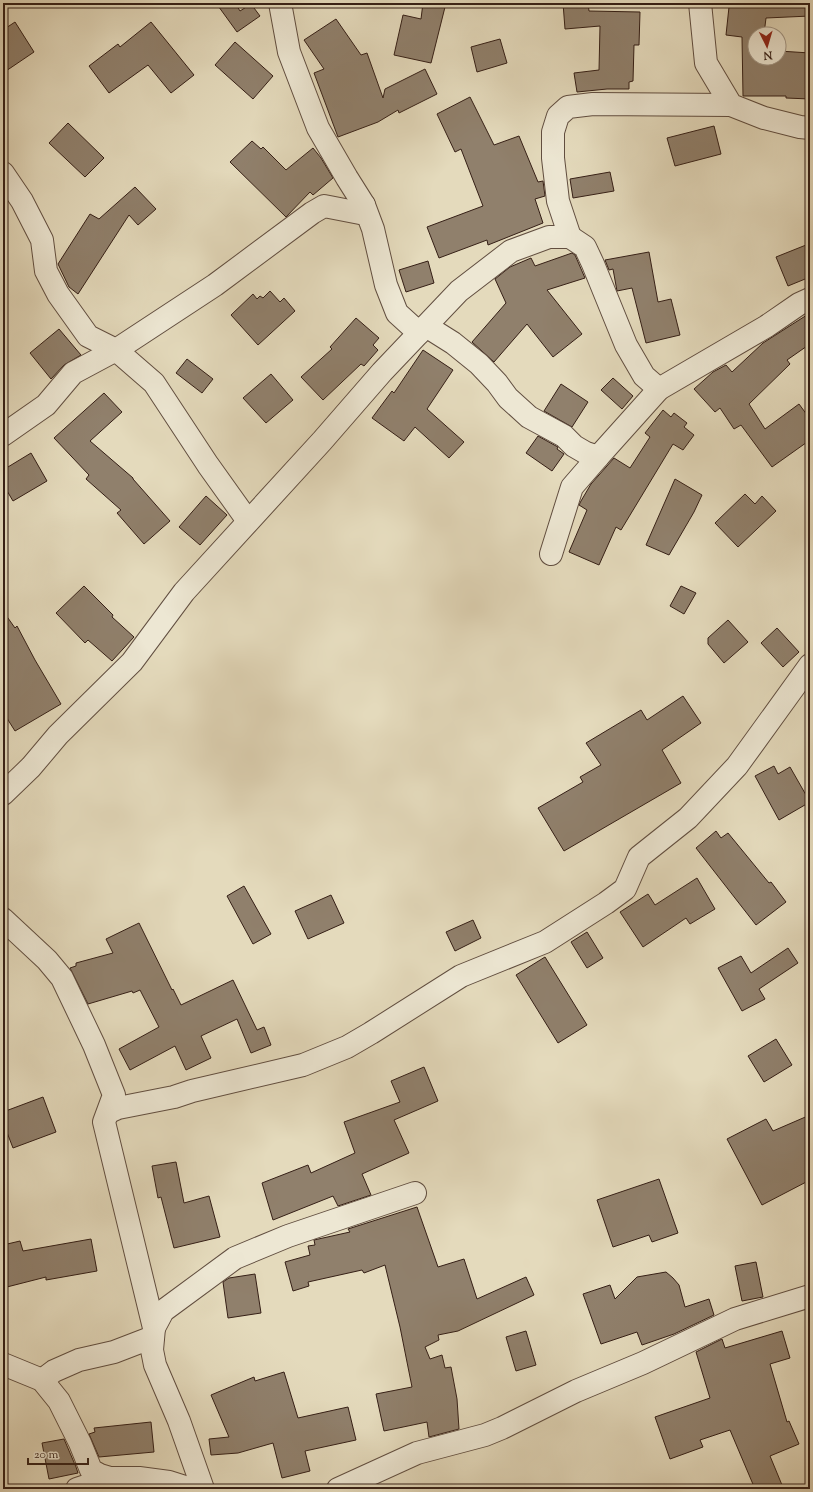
<svg xmlns="http://www.w3.org/2000/svg" width="813" height="1492" font-family="'Sorts Mill Goudy',serif">
  <rect width="100%" height="100%" fill="#e4dabc"/>
  <filter id="stains"><feTurbulence type="fractalNoise" baseFrequency=".005" numOctaves="4"/><feColorMatrix values="0 0 0 0 .2 0 0 0 0 .09 0 0 0 0 .02 0 0 0 .5 -.17"/></filter>
  <radialGradient id="worn" r=".72"><stop offset=".6" stop-color="#630" stop-opacity="0"/><stop offset="1" stop-color="#630" stop-opacity=".3"/></radialGradient>
  <g fill="#90806c" stroke="#351f16">
    <path d="M 216,3 L 235,3 L 240,11 L 251,4 L 260,16 L 237,32 Z"/>
    <path d="M 423,3 L 446,3 L 431,63 L 394,55 L 403,15 L 421,19 Z"/>
    <path d="M 563,3 L 588,3 L 589,11 L 640,12 L 639,45 L 634,45 L 633,81 L 629,82 L 629,89 L 607,89 L 577,92 L 574,73 L 599,70 L 600,26 L 565,29 Z"/>
    <path d="M 735,3 L 810,3 L 810,16 L 766,18 L 764,34 L 755,34 L 755,58 L 779,58 L 779,51 L 810,53 L 810,99 L 786,98 L 786,96 L 743,96 L 742,37 L 726,35 L 729,7 L 735,7 Z"/>
    <path d="M 336,19 L 361,55 L 367,53 L 383,98 L 385,89 L 425,69 L 437,94 L 399,113 L 398,110 L 378,122 L 338,137 L 314,73 L 324,69 L 304,40 Z"/>
    <path d="M 15,22 L 34,52 L 3,73 L 3,30 Z"/>
    <path d="M 151,22 L 194,75 L 171,93 L 148,65 L 109,93 L 89,66 L 118,44 L 120,47 Z"/>
    <path d="M 500,39 L 507,63 L 477,72 L 471,47 Z"/>
    <path d="M 235,42 L 273,76 L 253,99 L 215,65 Z"/>
    <path d="M 470,97 L 494,145 L 519,136 L 538,182 L 543,181 L 545,196 L 535,199 L 543,223 L 488,245 L 487,240 L 439,258 L 427,227 L 483,206 L 461,149 L 455,152 L 437,114 Z"/>
    <path d="M 68,123 L 104,158 L 85,177 L 49,143 Z"/>
    <path d="M 714,126 L 721,154 L 675,166 L 667,138 Z"/>
    <path d="M 252,141 L 261,149 L 263,147 L 286,170 L 313,148 L 321,158 L 333,178 L 313,195 L 310,192 L 286,217 L 230,162 Z"/>
    <path d="M 610,172 L 614,191 L 573,198 L 570,179 Z"/>
    <path d="M 135,187 L 156,209 L 138,225 L 129,215 L 78,294 L 69,287 L 58,264 L 90,214 L 99,219 Z"/>
    <path d="M 806,245 L 810,255 L 810,277 L 788,286 L 776,257 Z"/>
    <path d="M 649,252 L 658,302 L 671,299 L 680,335 L 646,343 L 632,288 L 617,291 L 613,269 L 609,270 L 605,260 Z"/>
    <path d="M 572,253 L 575,255 L 585,278 L 547,290 L 582,334 L 553,357 L 527,324 L 494,362 L 472,342 L 506,303 L 495,279 L 510,267 L 531,258 L 535,266 Z"/>
    <path d="M 428,261 L 434,283 L 406,292 L 399,270 Z"/>
    <path d="M 270,291 L 280,302 L 284,298 L 295,311 L 258,345 L 231,315 L 253,294 L 257,299 L 260,296 L 263,298 Z"/>
    <path d="M 810,313 L 810,344 L 787,360 L 790,364 L 749,404 L 765,429 L 799,404 L 810,419 L 810,440 L 772,467 L 741,425 L 734,429 L 720,408 L 715,412 L 694,389 L 713,372 L 726,365 L 732,372 L 763,343 Z"/>
    <path d="M 356,318 L 379,338 L 373,345 L 378,350 L 364,366 L 361,364 L 323,400 L 301,377 L 332,349 L 330,347 Z"/>
    <path d="M 59,329 L 81,355 L 64,365 L 51,379 L 30,353 Z"/>
    <path d="M 423,350 L 453,370 L 427,409 L 464,442 L 449,458 L 415,427 L 404,441 L 372,418 L 392,391 L 394,393 Z"/>
    <path d="M 187,359 L 213,379 L 202,393 L 176,373 Z"/>
    <path d="M 271,374 L 293,400 L 266,423 L 243,398 Z"/>
    <path d="M 613,378 L 633,396 L 622,409 L 601,390 Z"/>
    <path d="M 561,384 L 588,402 L 572,427 L 544,411 Z"/>
    <path d="M 104,393 L 122,412 L 90,441 L 133,478 L 133,479 L 170,521 L 144,544 L 117,513 L 121,510 L 86,479 L 89,475 L 54,438 Z"/>
    <path d="M 663,410 L 671,417 L 674,413 L 687,423 L 684,427 L 694,435 L 683,450 L 673,444 L 621,530 L 616,527 L 599,565 L 569,552 L 587,510 L 579,505 L 581,501 L 591,484 L 614,458 L 630,468 L 650,437 L 645,433 Z"/>
    <path d="M 538,436 L 556,446 L 558,447 L 557,449 L 564,454 L 552,471 L 526,453 Z"/>
    <path d="M 31,453 L 47,481 L 13,501 L 3,484 L 3,470 Z"/>
    <path d="M 675,479 L 702,495 L 694,512 L 669,555 L 646,545 Z"/>
    <path d="M 745,494 L 755,504 L 762,496 L 776,511 L 738,547 L 715,523 Z"/>
    <path d="M 206,496 L 227,515 L 200,545 L 179,527 Z"/>
    <path d="M 84,586 L 113,615 L 112,617 L 134,637 L 112,661 L 88,640 L 85,643 L 56,613 Z"/>
    <path d="M 681,586 L 696,593 L 684,614 L 670,606 Z"/>
    <path d="M 3,611 L 15,628 L 17,626 L 35,660 L 61,704 L 15,731 L 3,712 Z"/>
    <path d="M 728,620 L 748,642 L 724,663 L 708,644 L 708,638 Z"/>
    <path d="M 777,628 L 799,652 L 783,667 L 761,643 Z"/>
    <path d="M 683,696 L 701,723 L 662,750 L 681,783 L 564,851 L 538,808 L 583,782 L 580,777 L 601,765 L 586,743 L 641,710 L 647,720 Z"/>
    <path d="M 774,766 L 778,774 L 790,767 L 810,802 L 779,820 L 755,776 Z"/>
    <path d="M 716,831 L 721,838 L 728,833 L 769,883 L 771,882 L 786,902 L 756,925 L 696,848 Z"/>
    <path d="M 697,878 L 715,909 L 690,924 L 686,918 L 643,947 L 620,912 L 648,894 L 655,905 Z"/>
    <path d="M 244,886 L 271,934 L 253,944 L 227,896 Z"/>
    <path d="M 331,895 L 344,923 L 308,939 L 295,911 Z"/>
    <path d="M 473,920 L 481,938 L 455,951 L 446,932 Z"/>
    <path d="M 139,923 L 172,990 L 173,989 L 181,1005 L 233,980 L 257,1030 L 264,1027 L 271,1045 L 251,1053 L 237,1019 L 201,1036 L 211,1058 L 186,1070 L 175,1046 L 130,1070 L 119,1049 L 159,1027 L 140,990 L 133,993 L 132,991 L 88,1004 L 70,968 L 76,966 L 76,963 L 113,953 L 106,939 Z"/>
    <path d="M 587,932 L 603,958 L 587,968 L 571,942 Z"/>
    <path d="M 788,948 L 798,963 L 759,989 L 765,999 L 742,1011 L 718,968 L 741,956 L 751,973 Z"/>
    <path d="M 545,957 L 587,1025 L 558,1043 L 516,975 Z"/>
    <path d="M 776,1039 L 792,1065 L 764,1082 L 748,1056 Z"/>
    <path d="M 424,1067 L 438,1101 L 394,1120 L 409,1153 L 362,1174 L 371,1195 L 338,1206 L 333,1196 L 273,1220 L 262,1183 L 308,1165 L 311,1173 L 355,1153 L 344,1122 L 400,1102 L 391,1081 Z"/>
    <path d="M 43,1097 L 56,1132 L 13,1148 L 3,1122 L 3,1112 Z"/>
    <path d="M 810,1115 L 810,1180 L 762,1205 L 727,1139 L 766,1119 L 773,1131 Z"/>
    <path d="M 176,1162 L 184,1203 L 209,1196 L 220,1237 L 174,1248 L 161,1197 L 158,1198 L 152,1166 Z"/>
    <path d="M 659,1179 L 678,1233 L 652,1242 L 649,1235 L 613,1247 L 597,1200 Z"/>
    <path d="M 417,1207 L 438,1267 L 464,1259 L 477,1299 L 526,1277 L 534,1295 L 458,1331 L 438,1335 L 439,1340 L 425,1347 L 430,1359 L 442,1355 L 445,1368 L 451,1367 L 457,1399 L 459,1429 L 429,1437 L 427,1422 L 384,1431 L 376,1394 L 412,1387 L 400,1327 L 385,1265 L 364,1273 L 362,1270 L 308,1282 L 309,1286 L 293,1291 L 285,1262 L 310,1255 L 308,1246 L 315,1245 L 314,1240 L 350,1232 L 348,1229 Z"/>
    <path d="M 91,1239 L 97,1271 L 46,1280 L 46,1277 L 3,1288 L 3,1245 L 20,1241 L 23,1251 Z"/>
    <path d="M 756,1262 L 763,1297 L 742,1301 L 735,1266 Z"/>
    <path d="M 666,1272 L 673,1278 L 679,1285 L 685,1307 L 709,1299 L 714,1315 L 674,1334 L 642,1345 L 637,1332 L 601,1344 L 583,1294 L 610,1285 L 615,1299 L 637,1277 Z"/>
    <path d="M 255,1274 L 261,1313 L 228,1318 L 223,1282 L 229,1278 Z"/>
    <path d="M 526,1331 L 536,1365 L 516,1371 L 506,1337 Z"/>
    <path d="M 782,1331 L 790,1358 L 770,1364 L 787,1422 L 789,1421 L 799,1444 L 770,1456 L 782,1485 L 772,1489 L 755,1489 L 730,1430 L 700,1440 L 703,1447 L 670,1459 L 655,1417 L 710,1398 L 696,1352 L 722,1339 L 725,1348 Z"/>
    <path d="M 284,1372 L 298,1418 L 348,1407 L 356,1440 L 305,1451 L 310,1471 L 282,1478 L 273,1443 L 238,1453 L 211,1455 L 209,1439 L 229,1437 L 211,1395 L 254,1377 L 255,1381 Z"/>
    <path d="M 151,1422 L 154,1452 L 99,1457 L 89,1434 L 95,1432 L 94,1428 Z"/>
    <path d="M 64,1439 L 76,1467 L 78,1473 L 49,1479 L 42,1443 Z"/>
  </g>
  <g fill="none" stroke-linecap="round" stroke-linejoin="round">
    <g stroke="#614e40" stroke-width="24">
      <g id="minor">
        <path d="M 280,3 L 289,52 L 318,128 L 347,178 L 364,205 L 373,229 L 386,285 L 397,313 L 419,333"/>
        <path d="M 700,3 L 706,63 L 731,105 L 764,118 L 800,127 L 810,128"/>
        <path d="M 3,173 L 22,201 L 42,240 L 46,271 L 58,294 L 88,336 L 116,350 L 215,285 L 312,213 L 324,206 L 360,213 L 364,205"/>
        <path d="M 570,237 L 558,201 L 553,158 L 553,132 L 558,116 L 568,107 L 593,104 L 731,105"/>
        <path d="M 426,326 L 453,343 L 479,364 L 497,383 L 508,398 L 529,417 L 564,436 L 574,446 L 586,453 L 598,457 L 659,389 L 767,326 L 799,304 L 810,299"/>
        <path d="M 3,435 L 46,405 L 73,373 L 116,350 L 154,383 L 208,465 L 248,521"/>
        <path d="M 551,554 L 572,487 L 598,457"/>
        <path d="M 3,794 L 31,767 L 58,735 L 132,662 L 184,592 L 322,441 L 382,372 L 459,291 L 511,251 L 549,237 L 570,237 L 585,247 L 593,264 L 626,345 L 644,376 L 659,389"/>
        <path d="M 3,919 L 47,960 L 62,978 L 94,1045 L 114,1095 L 104,1122 L 154,1328 L 152,1350 L 155,1365 L 179,1421 L 203,1489"/>
        <path d="M 109,1112 L 118,1108 L 174,1097 L 192,1091 L 303,1065 L 347,1047 L 371,1033 L 461,976 L 545,942 L 606,903 L 625,889 L 639,857 L 688,818 L 737,766 L 810,665"/>
        <path d="M 154,1328 L 163,1311 L 235,1258 L 288,1236 L 415,1193"/>
        <path d="M 3,1364 L 42,1380 L 59,1401 L 80,1443 L 91,1470 L 100,1475 L 110,1478 L 139,1478 L 169,1482 L 191,1489"/>
        <path d="M 42,1380 L 54,1371 L 79,1360 L 114,1352 L 153,1337"/>
        <path d="M 77,1489 L 110,1478"/>
        <path d="M 338,1489 L 417,1453 L 485,1435 L 502,1428 L 576,1391 L 643,1363 L 735,1319 L 810,1296"/>
      </g>
    </g>
    <use href="#minor" stroke="#ede7d3" stroke-width="22"/>
  </g>
  <rect width="813" height="1492" fill="none" stroke="#e4dabc" stroke-width="16"/>
  <rect x="4" y="4" width="805" height="1484" fill="none" stroke="#351f16" stroke-width="2"/>
  <rect x="8" y="8" width="797" height="1476" fill="none" stroke="#351f16"/>
  <g transform="translate(767 46) rotate(175)"><circle r="19" fill="#ede7d3" stroke="#a39787"/>
  <path d="M0-3L7 15L0 10L-7 15Z" fill="#8f2418"/>
  <text y="-6" font-size="11" font-weight="bold" text-anchor="middle" fill="#351f16">N</text>
  </g>
  <path d="M28 1458v6h60v-6" fill="none" stroke="#351f16" stroke-width="2"/>
  <text x="34" y="1458" font-size="12" fill="#351f16" stroke="#ede7d3" stroke-width="3" paint-order="stroke">20 m</text>
  <rect width="100%" height="100%" filter="url(#stains)"/>
  <rect width="100%" height="100%" fill="url(#worn)"/>
</svg>
